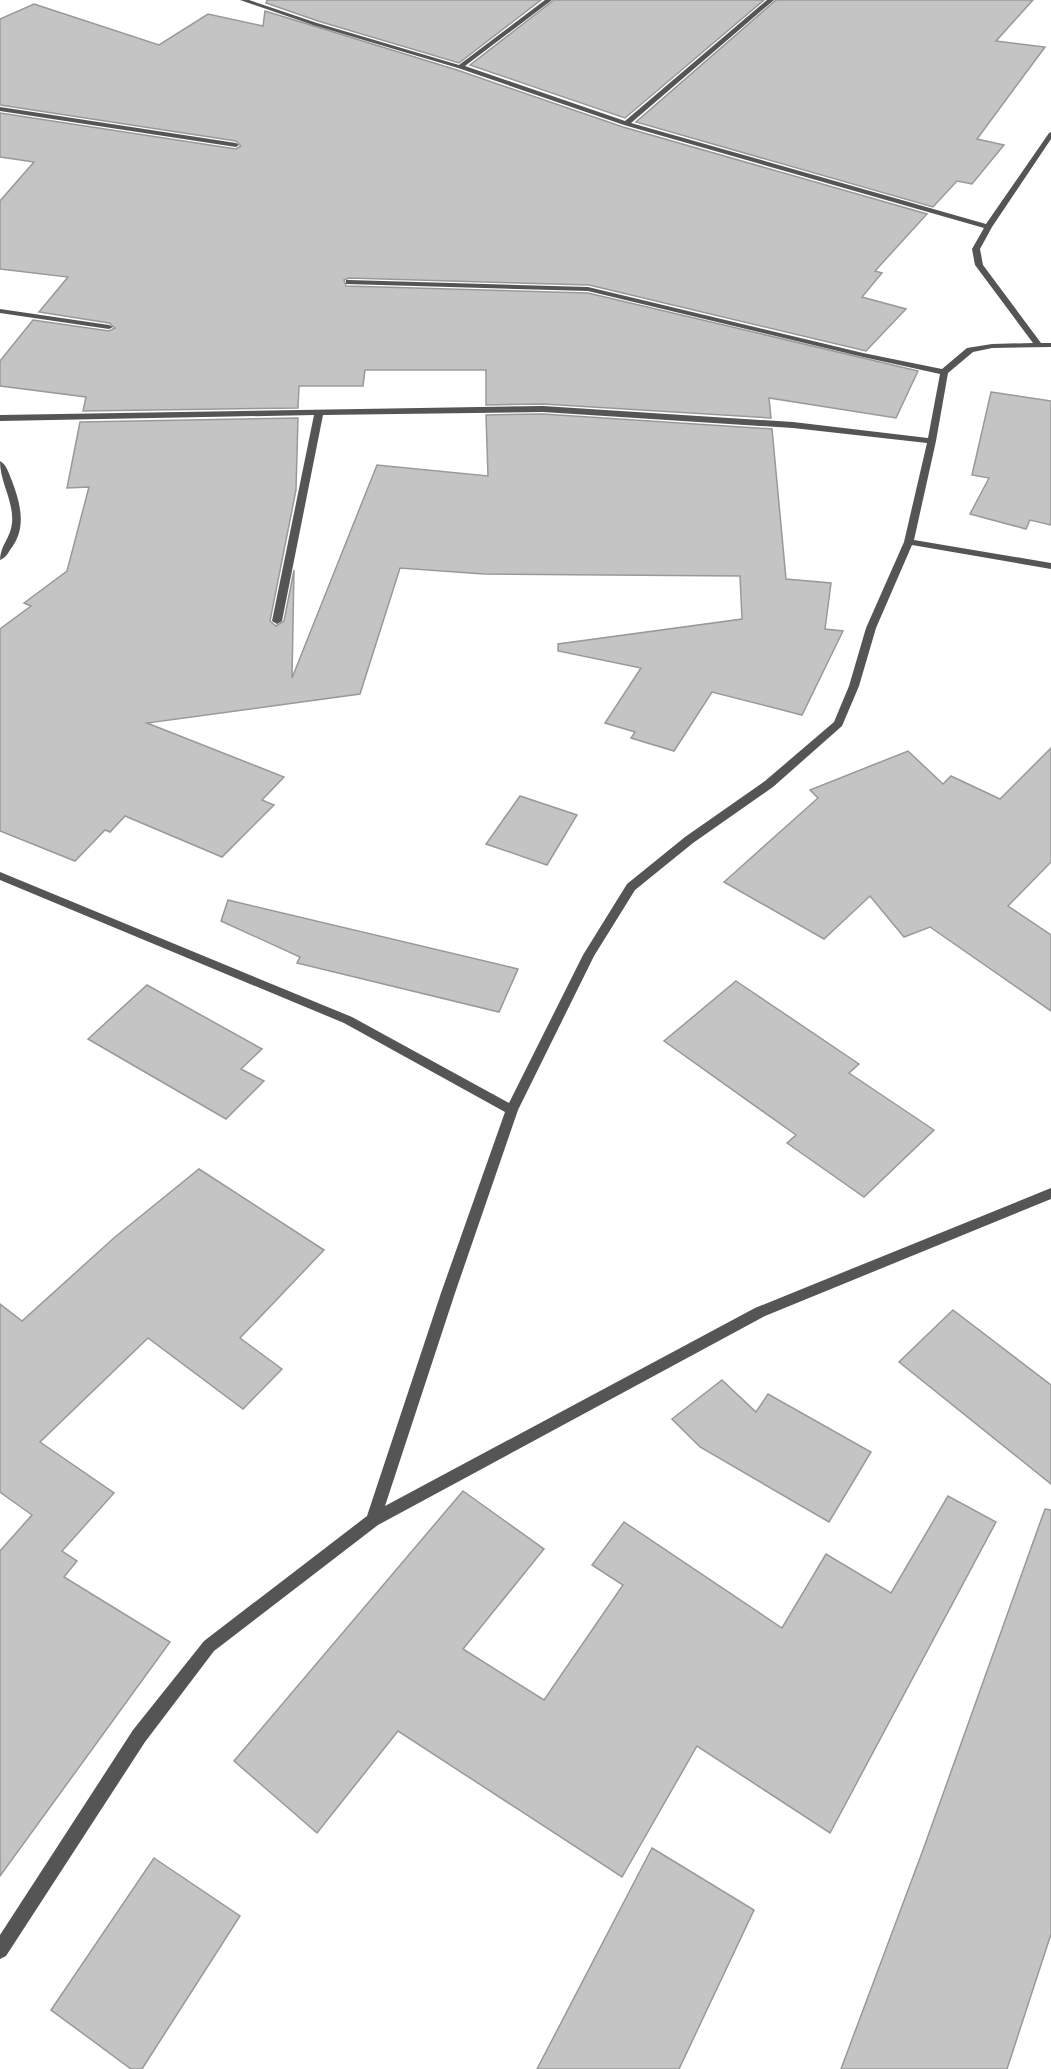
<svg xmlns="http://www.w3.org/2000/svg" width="1051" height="2069" font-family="'DM Sans',sans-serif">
  <rect width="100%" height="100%" fill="#fff"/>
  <g fill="#c4c4c4" stroke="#999" stroke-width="1.5">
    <path d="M 267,0 L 541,0 L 459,63 L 318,21 L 266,3 Z"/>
    <path d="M 554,0 L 764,0 L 625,118 L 470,65 Z"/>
    <path d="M 776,0 L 1033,0 L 996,41 L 1045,47 L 977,139 L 1004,145 L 972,184 L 957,181 L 933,207 L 636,122 Z"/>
    <path d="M 34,4 L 159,45 L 208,14 L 263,26 L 265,11 L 457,70 L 623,127 L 927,214 L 875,271 L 882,273 L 862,297 L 906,309 L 866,351 L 589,285 L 349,278 L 344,280 L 346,286 L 588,293 L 918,371 L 896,418 L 769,398 L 771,418 L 543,404 L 486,405 L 486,370 L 365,370 L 363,386 L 299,386 L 298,408 L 83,411 L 86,397 L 0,386 L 0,361 L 33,320 L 109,331 L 115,328 L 109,323 L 39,312 L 68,277 L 0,269 L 0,201 L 34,162 L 0,157 L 0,113 L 236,149 L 241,146 L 236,141 L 0,105 L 0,19 Z"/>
    <path d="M 991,392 L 1051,401 L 1051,525 L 1030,520 L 1026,529 L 970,514 L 989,478 L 972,475 Z"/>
    <path d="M 543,414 L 772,429 L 786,579 L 831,583 L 825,629 L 843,631 L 802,715 L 712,692 L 674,751 L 631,738 L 635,732 L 605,723 L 641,668 L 558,651 L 558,644 L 742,619 L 740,576 L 484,574 L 400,568 L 360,694 L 147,723 L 284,777 L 262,800 L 274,805 L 222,857 L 125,816 L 110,832 L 105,830 L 75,861 L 0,831 L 0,629 L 31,606 L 24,603 L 67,571 L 89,487 L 67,488 L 80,422 L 298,418 L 296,490 L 270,621 L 276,626 L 284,621 L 294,570 L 292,678 L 377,465 L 488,476 L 486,415 Z"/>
    <path d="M 1051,748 L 1051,862 L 1008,906 L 1051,935 L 1051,1011 L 930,927 L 904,937 L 870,896 L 824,939 L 724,882 L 818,798 L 810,790 L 908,751 L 943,784 L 951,776 L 1000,799 Z"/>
    <path d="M 520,796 L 577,815 L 547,865 L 486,844 Z"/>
    <path d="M 228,900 L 518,969 L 499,1012 L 297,963 L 300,957 L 221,921 Z"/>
    <path d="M 736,981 L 859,1064 L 849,1073 L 934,1130 L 864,1197 L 787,1143 L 796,1135 L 664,1041 Z"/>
    <path d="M 147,985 L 262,1049 L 241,1069 L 264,1081 L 226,1119 L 88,1039 Z"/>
    <path d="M 199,1169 L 324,1250 L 240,1338 L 282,1369 L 243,1409 L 148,1338 L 40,1442 L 114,1493 L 62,1551 L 77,1561 L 64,1577 L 170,1642 L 0,1876 L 0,1551 L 32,1515 L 0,1492 L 0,1304 L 22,1321 L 115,1237 Z"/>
    <path d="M 953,1310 L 1051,1385 L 1051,1484 L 899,1362 Z"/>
    <path d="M 722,1380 L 756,1412 L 768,1394 L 871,1452 L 829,1522 L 700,1447 L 672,1419 Z"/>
    <path d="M 463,1491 L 544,1549 L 463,1649 L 544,1700 L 623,1585 L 592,1565 L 624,1522 L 782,1628 L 826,1554 L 891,1593 L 948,1496 L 996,1522 L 830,1833 L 697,1746 L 622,1877 L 398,1731 L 317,1833 L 234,1761 Z"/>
    <path d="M 1045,1509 L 1051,1510 L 1051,1934 L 1007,2069 L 841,2069 L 923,1850 Z"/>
    <path d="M 652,1848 L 754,1910 L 679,2069 L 537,2069 Z"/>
    <path d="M 154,1858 L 240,1916 L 142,2069 L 131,2069 L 51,2010 Z"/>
  </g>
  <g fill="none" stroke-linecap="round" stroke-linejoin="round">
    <g fill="#555" fill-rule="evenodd">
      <path d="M 240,0 L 249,0 L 317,23 L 459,65 L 545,0 L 552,0 L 465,66 L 625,121 L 767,0 L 774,0 L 631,123 L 986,224 L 1049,133 L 1051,132 L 1051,139 L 992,227 L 980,249 L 983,265 L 1041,343 L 1051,343 L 1051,347 L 992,348 L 973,352 L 948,373 L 936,441 L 914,540 L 1051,563 L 1051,569 L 912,545 L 876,628 L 859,686 L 842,726 L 773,787 L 693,843 L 635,890 L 594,956 L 518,1110 L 455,1293 L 385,1506 L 755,1308 L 1051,1188 L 1051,1199 L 765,1316 L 378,1525 L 214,1651 L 145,1742 L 6,1956 L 0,1959 L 0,1935 L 133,1730 L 204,1641 L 367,1516 L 441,1293 L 505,1112 L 344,1023 L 0,880 L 0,872 L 352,1017 L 509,1103 L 583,955 L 627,884 L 685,837 L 765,781 L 834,722 L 849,686 L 866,628 L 904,542 L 927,443 L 793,428 L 543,412 L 323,415 L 282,621 L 277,624 L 272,621 L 314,415 L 0,421 L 0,415 L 543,406 L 793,422 L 928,438 L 940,374 L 863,357 L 588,291 L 346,284 L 346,280 L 349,280 L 588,287 L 863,353 L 942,369 L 967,348 L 992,344 L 1033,343 L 975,265 L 972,249 L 984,228 L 624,125 L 458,68 L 313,25 Z"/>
      <path d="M 0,107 L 236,143 L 239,145 L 236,147 L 0,111 Z"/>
      <path d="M 0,309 L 109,325 L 113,327 L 109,329 L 0,313 Z"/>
      <path d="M 0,461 C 7,465 9,474 12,481 C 21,505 27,529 10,550 C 7,555 5,558 0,560 C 0,546 11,537 12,523 C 14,501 0,483 0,461 Z"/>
    </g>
  </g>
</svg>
